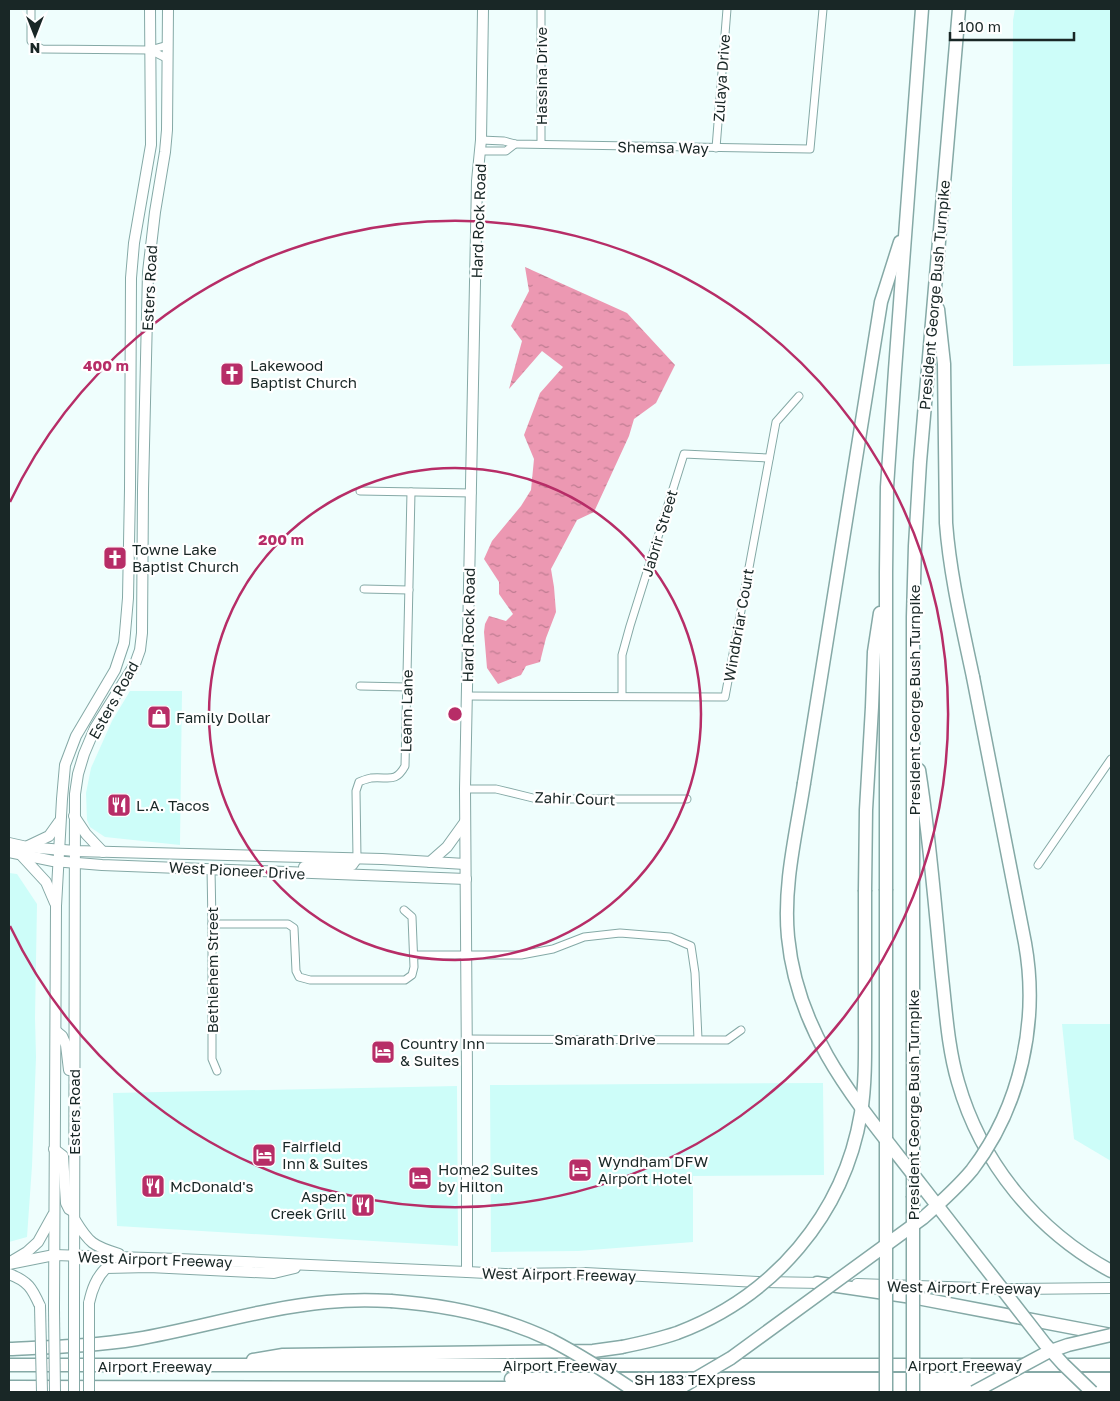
<svg xmlns="http://www.w3.org/2000/svg" width="1120" height="1401" font-family="'Golos Text',sans-serif">
  <defs>
    <pattern id="water-ripples" width="26" height="14" patternUnits="userSpaceOnUse" patternTransform="scale(1.25)"><rect width="26" height="14" fill="#ec98b2"/><path d="M2 4q2-2 4 0t4 0M15 11q2-2 4 0t4 0" fill="none" stroke="#be7c91"/></pattern>
  </defs>
  <rect width="100%" height="100%" fill="#effefd"/>
  <g fill="#cdfdf9">
    <path d="M 1015,9 L 1111,9 L 1111,364 L 1013,366 L 1012,204 L 1013,20 Z"/>
    <path d="M 130,691 L 182,691 L 180,845 L 105,837 L 90,827 L 87,820 L 86,793 L 91,768 L 112,721 Z"/>
    <path d="M 9,873 L 17,874 L 37,904 L 35,1018 L 36,1057 L 32,1166 L 27,1237 L 9,1242 Z"/>
    <path d="M 1062,1024 L 1111,1024 L 1111,1161 L 1074,1139 Z"/>
    <path d="M 823,1083 L 824,1175 L 693,1176 L 693,1242 L 578,1251 L 491,1252 L 490,1085 Z"/>
    <path d="M 457,1086 L 458,1246 L 117,1226 L 113,1093 Z"/>
  </g>
  <path fill="url(#water-ripples)" d="M 525,267 L 627,313 L 675,365 L 656,403 L 634,419 L 629,436 L 594,512 L 577,520 L 551,569 L 554,587 L 556,612 L 546,638 L 540,662 L 526,666 L 521,675 L 498,684 L 487,668 L 484,632 L 485,624 L 489,616 L 506,621 L 513,614 L 499,594 L 499,582 L 484,559 L 492,541 L 521,506 L 531,490 L 534,459 L 524,435 L 540,393 L 563,367 L 542,351 L 509,389 L 522,341 L 511,326 L 529,291 Z"/>
  <g fill="none" stroke-linecap="round" stroke-linejoin="round">
    <g stroke="#85a9a6" stroke-width="9">
      <g id="street">
        <path d="M 31,9 L 31,41 L 36,46 L 42,49 L 150,50 L 168,45"/>
        <path d="M 541,9 L 541,144"/>
        <path d="M 150,50 L 168,59"/>
        <path d="M 481,140 L 504,141 L 515,144 L 810,149 L 823,9"/>
        <path d="M 716,148 L 727,9"/>
        <path d="M 480,151 L 506,151 L 515,144"/>
        <path d="M 360,491 L 472,493"/>
        <path d="M 364,589 L 409,590"/>
        <path d="M 360,686 L 407,687"/>
        <path d="M 466,696 L 725,697 L 776,422 L 799,396"/>
        <path d="M 622,696 L 622,655 L 630,626 L 684,454 L 769,458"/>
        <path d="M 465,789 L 496,789 L 537,799 L 687,799"/>
        <path d="M 357,858 L 356,791 L 359,782 C 363,780 367,779 371,778 C 388,776 395,784 405,766 L 411,492"/>
        <path d="M 1038,865 L 1111,759"/>
        <path d="M 211,869 L 212,924 L 212,1059 L 217,1071"/>
        <path d="M 212,924 L 288,924 L 294,928 L 296,971 L 299,977 L 310,980 L 405,980 L 412,975 L 414,967 L 412,917 L 404,910"/>
        <path d="M 414,955 L 521,955 L 553,949 L 584,937 L 620,933 L 670,937 L 691,946 L 695,973 L 698,1039"/>
        <path d="M 467,1039 L 727,1040 L 741,1030"/>
      </g>
    </g>
    <g stroke="#85a9a6" stroke-width="12">
      <g id="secondary">
        <path d="M 74,816 L 86,834 L 103,852"/>
        <path d="M 9,843 L 27,847 L 75,851 L 382,859 L 465,864"/>
        <path d="M 28,846 L 49,836 L 59,822"/>
        <path d="M 9,852 L 53,861 L 102,865 L 466,879"/>
        <path d="M 22,856 L 46,882 L 55,903"/>
        <path d="M 430,862 L 447,847 L 465,822"/>
        <path d="M 304,867 L 341,867 L 352,865 L 357,858"/>
        <path d="M 56,1031 L 62,1036 L 66,1045 L 69,1070"/>
        <path d="M 54,1149 L 63,1156 L 66,1203 L 69,1209 L 74,1212"/>
        <path d="M 75,1220 C 89,1243 93,1246 119,1254"/>
        <path d="M 12,1261 L 27,1252 L 38,1242 L 53,1215"/>
        <path d="M 9,1264 L 54,1255 L 179,1259 L 467,1272 L 505,1274 L 585,1273 L 758,1282 L 823,1283"/>
        <path d="M 467,1272 L 467,1074 L 465,789 L 477,181 L 481,140 L 483,9"/>
        <path d="M 9,1274 C 28,1281 32,1288 40,1306"/>
        <path d="M 857,1284 L 1007,1289 L 1111,1288"/>
        <path d="M 89,1303 C 92,1289 96,1278 106,1268 L 149,1267 L 274,1273 L 295,1268"/>
        <path d="M 74,1306 L 75,794 L 78,774 L 84,754 L 95,728 L 135,664 L 140,650 L 142,633 L 143,489 L 148,272 L 155,212 L 165,152 L 167,130 L 168,9"/>
        <path d="M 54,1309 L 56,906 L 62,799 L 65,765 L 76,736 L 115,670 L 124,643 L 125,633 L 128,598 L 130,489 L 131,278 L 134,243 L 151,145 L 150,9"/>
      </g>
    </g>
    <g stroke="#85a9a6" stroke-width="15">
      <g id="highway">
        <path d="M 938,309 L 944,364 L 946,523 C 950,575 962,625 973,677"/>
        <path d="M 919,770 C 930,838 935,908 942,977 C 946,1012 948,1048 958,1082 C 981,1163 1037,1231 1111,1271"/>
        <path d="M 804,783 L 881,302 L 900,242"/>
        <path d="M 886,889 L 886,573 L 887,487 L 895,370 L 922,9"/>
        <path d="M 865,890 L 866,810 L 872,707 L 874,652 L 880,613"/>
        <path d="M 913,1196 L 913,617 L 915,546 L 920,462 L 959,9"/>
        <path d="M 817,1283 L 912,1297 L 1111,1335"/>
        <path d="M 9,1349 C 52,1347 95,1346 137,1339 C 200,1328 263,1308 327,1302 C 348,1300 370,1300 391,1301"/>
        <path d="M 253,1360 L 283,1355 L 593,1351 L 622,1347"/>
        <path d="M 9,1365 L 1111,1365"/>
        <path d="M 511,1379 L 1111,1379"/>
        <path d="M 9,1387 L 1111,1389"/>
      </g>
    </g>
    <use href="#street" stroke="#fff" stroke-width="7"/>
    <use href="#secondary" stroke="#fff" stroke-width="10"/>
    <use href="#highway" stroke="#fff" stroke-width="12"/>
    <g stroke="#85a9a6" stroke-width="12" stroke-linecap="butt">
      <g id="secondary-bridge">
        <path d="M 40,1306 L 42,1392"/>
        <path d="M 74,1306 L 74,1392"/>
        <path d="M 54,1309 L 55,1392"/>
        <path d="M 89,1392 L 89,1303"/>
      </g>
    </g>
    <g stroke="#85a9a6" stroke-width="15" stroke-linecap="butt">
      <g id="highway-bridge">
        <path d="M 804,783 C 796,834 783,886 788,937 C 798,1040 862,1108 922,1186 C 963,1238 1004,1291 1045,1344 L 1063,1364 L 1092,1392"/>
        <path d="M 886,889 L 886,1392"/>
        <path d="M 391,1301 C 446,1305 501,1316 551,1340 C 580,1355 608,1373 636,1392"/>
        <path d="M 622,1347 C 641,1343 659,1339 677,1333 C 773,1297 844,1215 861,1113 C 866,1081 865,1048 865,1015 C 865,973 865,931 865,890"/>
        <path d="M 673,1392 L 731,1358 L 923,1218 C 940,1203 957,1188 972,1170 C 1021,1106 1039,1021 1025,943 L 973,677"/>
        <path d="M 913,1392 L 913,1196"/>
        <path d="M 974,1392 L 1048,1352 L 1068,1345 L 1111,1335"/>
      </g>
    </g>
    <use href="#secondary-bridge" stroke="#fff" stroke-width="10"/>
    <use href="#highway-bridge" stroke="#fff" stroke-width="12"/>
  </g>
  <g fill="none" stroke="#b72d67" stroke-width="2.5">
    <circle cx="455" cy="714" r="246"/>
    <path d="M10 502A493 493 0 1 1 10 926"/>
  </g>
  <defs>
    <g id="church-square" transform="scale(1.25)"><rect x="-9" y="-9" width="18" height="18" rx="4" fill="#b72d67" stroke="#fff"/><path d="M-1.2-6h2.4v3.5h3.3v2.4h-3.3V6h-2.4V-.1h-3.3v-2.4h3.3Z" fill="#fff"/></g>
    <g id="shop-square" transform="scale(1.25)"><rect x="-9" y="-9" width="18" height="18" rx="4" fill="#b72d67" stroke="#fff"/><path d="M-5-2.5h2.3a2.7 3.5 0 0 1 5.4 0H5L5.5 6h-11ZM-1.5-2.5h3a1.5 2.3 0 0 0-3 0Z" fill="#fff"/></g>
    <g id="restaurant-square" transform="scale(1.25)"><rect x="-9" y="-9" width="18" height="18" rx="4" fill="#b72d67" stroke="#fff"/><path d="M-5-6h1v4h1v-4h1v4h1v-4h1v5L-1.5 .5V6h-2V.5L-5-1ZM5-6V6H3V1.5H1.5Q1.5-4 5-6Z" fill="#fff"/></g>
    <g id="hotel-square" transform="scale(1.25)"><rect x="-9" y="-9" width="18" height="18" rx="4" fill="#b72d67" stroke="#fff"/><path d="M-6-4.5h1.5V1H6V5H4.5V3h-9V5H-6ZM-4 0a1.8 1.8 0 1 1 3.6 0ZM.5 0V-2.5h3Q6-2.5 6 0Z" fill="#fff"/></g>
  </defs>
  <g fill-rule="evenodd">
    <use href="#church-square" x="232" y="374"/>
    <use href="#church-square" x="115" y="558"/>
    <use href="#shop-square" x="159" y="717"/>
    <use href="#restaurant-square" x="119" y="805"/>
    <use href="#hotel-square" x="383" y="1052"/>
    <use href="#hotel-square" x="264" y="1155"/>
    <use href="#hotel-square" x="580" y="1170"/>
    <use href="#hotel-square" x="420" y="1178"/>
    <use href="#restaurant-square" x="153" y="1186"/>
    <use href="#restaurant-square" x="363" y="1205"/>
  </g>
  <g text-anchor="middle" dominant-baseline="central" stroke-width="4.5" stroke-linejoin="round" paint-order="stroke">
    <g font-size="15" fill="#192726" stroke="#fff">
      <text transform="translate(541 76) rotate(-90)">Hassina Drive</text>
      <text transform="translate(721 78) rotate(-86)">Zulaya Drive</text>
      <text transform="translate(663 147) rotate(1)">Shemsa Way</text>
      <text transform="translate(478 221) rotate(-88)">Hard Rock Road</text>
      <text transform="translate(149 288) rotate(-87)">Esters Road</text>
      <text transform="translate(934 295) rotate(-85)">President George Bush Turnpike</text>
      <text transform="translate(659 533) rotate(-73)">Jabrir Street</text>
      <text transform="translate(468 625) rotate(-89)">Hard Rock Road</text>
      <text transform="translate(738 625) rotate(-80)">Windbriar Court</text>
      <text transform="translate(113 700) rotate(-61)">Esters Road</text>
      <text transform="translate(914 700) rotate(-90)">President George Bush Turnpike</text>
      <text transform="translate(406 711) rotate(-89)">Leann Lane</text>
      <text transform="translate(575 798) rotate(2)">Zahir Court</text>
      <text transform="translate(237 870) rotate(3)">West Pioneer Drive</text>
      <text transform="translate(212 970) rotate(-90)">Bethlehem Street</text>
      <text x="605" y="1039">Smarath Drive</text>
      <text transform="translate(913 1105) rotate(-90)">President George Bush Turnpike</text>
      <text transform="translate(74 1112) rotate(-90)">Esters Road</text>
      <text transform="translate(155 1259) rotate(2)">West Airport Freeway</text>
      <text transform="translate(559 1274) rotate(1)">West Airport Freeway</text>
      <text transform="translate(964 1287) rotate(1)">West Airport Freeway</text>
      <text x="560" y="1365">Airport Freeway</text>
      <text x="965" y="1365">Airport Freeway</text>
      <text x="155" y="1366">Airport Freeway</text>
      <text x="695" y="1379">SH 183 TEXpress</text>
    </g>
    <g font-size="15" fill="#192726" stroke="#fff" text-anchor="start">
      <text x="250" y="365">Lakewood<tspan x="250" dy="17">Baptist Church</tspan></text>
      <text x="132" y="549">Towne Lake<tspan x="132" dy="17">Baptist Church</tspan></text>
      <text x="176" y="717">Family Dollar</text>
      <text x="136" y="805">L.A. Tacos</text>
      <text x="400" y="1043">Country Inn<tspan x="400" dy="17">&amp; Suites</tspan></text>
      <text x="282" y="1146">Fairfield<tspan x="282" dy="17">Inn &amp; Suites</tspan></text>
      <text x="598" y="1161">Wyndham DFW<tspan x="598" dy="17">Airport Hotel</tspan></text>
      <text x="438" y="1169">Home2 Suites<tspan x="438" dy="17">by Hilton</tspan></text>
      <text x="170" y="1186">McDonald's</text>
      <text x="346" y="1196" text-anchor="end">Aspen<tspan x="346" dy="17">Creek Grill</tspan></text>
    </g>
  </g>
  <circle cx="455" cy="714" r="8" fill="#b72d67" stroke="#fff" stroke-width="2.5"/>
  <g font-size="15" text-anchor="middle" font-weight="bold" fill="#b72d67" stroke="#fff" stroke-width="4.5" stroke-linejoin="round" paint-order="stroke">
    <text x="106" y="371">400 m</text>
    <text x="281" y="545">200 m</text>
  </g>
  <rect width="1120" height="1401" fill="none" stroke="#192726" stroke-width="20"/>
  <g transform="translate(35 35) rotate(180)" stroke="#ffffff" stroke-width="4" paint-order="stroke">
  <path d="M0-4L9 19L0 12L-9 19Z" fill="#192726"/>
  <text y="-8" font-size="14" font-weight="bold" text-anchor="middle" fill="#192726">N</text>
  </g>
  <path d="M950 32v8h124v-8" fill="none" stroke="#192726" stroke-width="2.5"/>
  <text x="958" y="32" font-size="15" fill="#192726" stroke="#ffffff" stroke-width="4" paint-order="stroke">100 m</text>
</svg>
